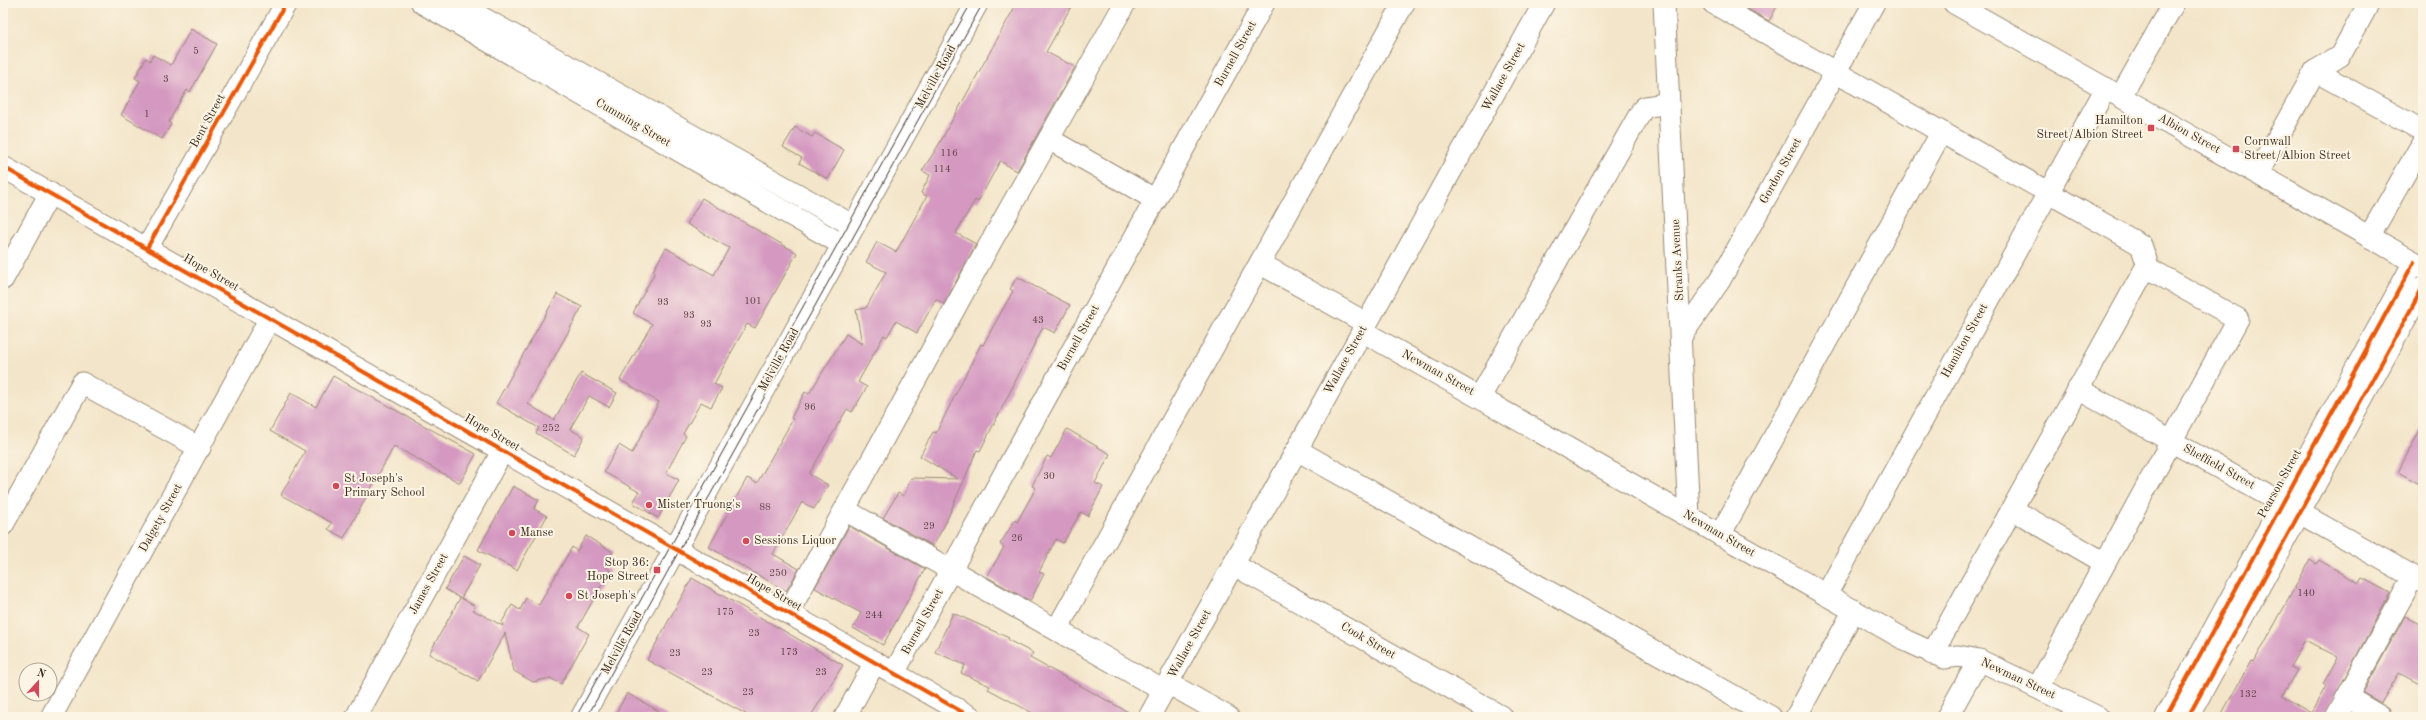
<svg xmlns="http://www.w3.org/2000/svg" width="2426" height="720" font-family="'Old Standard TT',serif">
  <rect width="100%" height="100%" fill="#fcf5e5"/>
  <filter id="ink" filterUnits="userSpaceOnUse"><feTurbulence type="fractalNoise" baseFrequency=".025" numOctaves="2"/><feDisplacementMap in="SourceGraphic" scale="8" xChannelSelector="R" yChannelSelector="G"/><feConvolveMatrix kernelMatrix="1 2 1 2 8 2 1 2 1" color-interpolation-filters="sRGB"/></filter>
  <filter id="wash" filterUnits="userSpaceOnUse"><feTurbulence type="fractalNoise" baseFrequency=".012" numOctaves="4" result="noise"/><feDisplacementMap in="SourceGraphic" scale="16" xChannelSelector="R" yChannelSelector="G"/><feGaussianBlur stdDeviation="0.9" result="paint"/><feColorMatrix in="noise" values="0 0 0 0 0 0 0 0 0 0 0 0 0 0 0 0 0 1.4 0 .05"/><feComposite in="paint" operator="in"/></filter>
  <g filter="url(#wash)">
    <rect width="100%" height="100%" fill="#f3e5c9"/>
    <g id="blocks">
      <g fill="#d498c1" fill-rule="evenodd">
        <path d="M 1017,3 L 1073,3 L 1046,52 L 1075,67 L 1017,171 L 1000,161 L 978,202 L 975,200 L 956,233 L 976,244 L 944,304 L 936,299 L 917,333 L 896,321 L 887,337 L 884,335 L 858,382 L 867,387 L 852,412 L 847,409 L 809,474 L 828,485 L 814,509 L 802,502 L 773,554 L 799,569 L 786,591 L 709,547 L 747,478 L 757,483 L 793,419 L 791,418 L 805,392 L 809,394 L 846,334 L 862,344 L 856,310 L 866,308 L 886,272 L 866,262 L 877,242 L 896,252 L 927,196 L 921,193 L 930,175 L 922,171 L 938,146 Z"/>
        <path d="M 1737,3 L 1779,3 L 1769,21 Z"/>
        <path d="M 191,29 L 217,44 L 190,92 L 187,90 L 176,108 L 169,122 L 171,124 L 162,139 L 121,115 L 140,81 L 135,78 L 146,58 L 150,61 L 153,55 L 171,65 Z"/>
        <path d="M 795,127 L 812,137 L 815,133 L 844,150 L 828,179 L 799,163 L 802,158 L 783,147 Z"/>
        <path d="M 702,198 L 797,253 L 755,328 L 747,324 L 714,384 L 722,388 L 711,407 L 701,402 L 683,434 L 686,436 L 666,473 L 679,480 L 658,518 L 633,503 L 639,492 L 604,472 L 619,445 L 632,453 L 659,402 L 620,380 L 652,324 L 633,313 L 655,272 L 653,271 L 666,248 L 714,275 L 729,248 L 687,224 Z"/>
        <path d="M 1017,277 L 1070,305 L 1055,333 L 1043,327 L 980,451 L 977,450 L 945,524 L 933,546 L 883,518 L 898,493 L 904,496 L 911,478 L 958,479 L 920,456 L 933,432 L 936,433 L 981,344 L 983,345 L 1013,291 L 1010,289 Z"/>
        <path d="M 557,294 L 582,307 L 528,404 L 554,420 L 581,373 L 617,393 L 609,407 L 589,396 L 570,429 L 584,437 L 574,455 L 536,433 L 539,428 L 496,403 Z"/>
        <path d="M 333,376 L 476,454 L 460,483 L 394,446 L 344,538 L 328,529 L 332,523 L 281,495 L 305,451 L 270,431 L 291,393 L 316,407 Z"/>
        <path d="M 2423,424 L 2423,486 L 2398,472 Z"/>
        <path d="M 1067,429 L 1110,454 L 1095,483 L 1103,487 L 1088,516 L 1081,512 L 1063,543 L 1056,539 L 1039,572 L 1044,574 L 1030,601 L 987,577 L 1004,547 L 1000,544 L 1015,520 L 1017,522 L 1036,488 L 1032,486 L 1047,456 L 1051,458 Z"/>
        <path d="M 513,486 L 539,500 L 534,509 L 547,516 L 517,570 L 478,550 Z"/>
        <path d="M 849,526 L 925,569 L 883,645 L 853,628 L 861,613 L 815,588 Z"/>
        <path d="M 586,536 L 613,552 L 605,567 L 610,570 L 578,627 L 589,634 L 561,684 L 550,678 L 533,682 L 514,671 L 505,633 L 478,681 L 429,654 L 460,598 L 445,589 L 464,556 L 480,565 L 461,598 L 475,606 L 473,610 L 503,626 L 502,622 L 512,605 L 520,610 L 526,598 L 539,605 L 572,547 L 577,551 Z"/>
        <path d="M 2310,560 L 2316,564 L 2319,560 L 2359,583 L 2362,578 L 2390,593 L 2324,717 L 2220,717 L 2251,661 L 2254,662 ZM 2305,640 L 2338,657 L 2323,684 L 2326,686 L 2311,713 L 2282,696 L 2297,670 L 2290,667 Z"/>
        <path d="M 692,578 L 843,665 L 810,717 L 751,717 L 647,660 Z"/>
        <path d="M 953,613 L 1009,638 L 1008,640 L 1033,653 L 1030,658 L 1137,717 L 1040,717 L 988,689 L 990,686 L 961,673 L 965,665 L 935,652 Z"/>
        <path d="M 2405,616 L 2423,626 L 2423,686 L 2399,673 L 2381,703 L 2363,693 Z"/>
        <path d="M 627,693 L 669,717 L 614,717 Z"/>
      </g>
    </g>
  </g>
  <g filter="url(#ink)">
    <use href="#blocks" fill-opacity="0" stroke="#978874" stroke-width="1"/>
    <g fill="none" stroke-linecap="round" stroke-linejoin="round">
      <g stroke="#978874" stroke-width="23">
        <g id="minor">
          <path d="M 422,3 L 843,245"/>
          <path d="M 456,3 L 854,226"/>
          <path d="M 1664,3 L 1689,517"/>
          <path d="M 1713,3 L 2141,245 L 2147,263 L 2146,267 L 2012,509 L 2105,563 L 2238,319 L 2146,267"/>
          <path d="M 1954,3 L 2423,267"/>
          <path d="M 2315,71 L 2423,131"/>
          <path d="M 2121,96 L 2174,3"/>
          <path d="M 1049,139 L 1156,200"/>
          <path d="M 3,167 L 971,717"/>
          <path d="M 2258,173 L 2315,71 L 2340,56 L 2369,3"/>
          <path d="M 2369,237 L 2423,142"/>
          <path d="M 147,248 L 286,3"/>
          <path d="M 1261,264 L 1366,323"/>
          <path d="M 3,279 L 50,193"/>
          <path d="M 1362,331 L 1909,642 L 1944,658 L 1958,656 L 1979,660 L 2098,717"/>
          <path d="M 1682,335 L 1720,280 L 1874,3"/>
          <path d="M 2078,389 L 2423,582"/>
          <path d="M 1480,397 L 1642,110 L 1645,107 L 1669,103"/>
          <path d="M 1297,450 L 1771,717"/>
          <path d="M 845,510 L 1164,691"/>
          <path d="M 3,525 L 82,383 L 200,448"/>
          <path d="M 1720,535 L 1941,133"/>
          <path d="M 1234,565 L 1502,717"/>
          <path d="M 1826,595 L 2106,88"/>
          <path d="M 788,613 L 991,242 L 1125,3"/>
          <path d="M 1057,629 L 1404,3"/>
          <path d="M 1932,654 L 2012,509"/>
          <path d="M 894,673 L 1264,3"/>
          <path d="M 1168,683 L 1228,717"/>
          <path d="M 2038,687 L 2105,563"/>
          <path d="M 2347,697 L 2381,717"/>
          <path d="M 51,717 L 270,318"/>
          <path d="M 356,717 L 503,450"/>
          <path d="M 845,717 L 875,662"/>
          <path d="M 1149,717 L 1544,3"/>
          <path d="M 1796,717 L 1854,610"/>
          <path d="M 1947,717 L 1979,660"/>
          <path d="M 2166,717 L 2414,262"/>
          <path d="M 2188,717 L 2423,287"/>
          <path d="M 2336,717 L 2413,577"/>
        </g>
      </g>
      <g stroke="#978874" stroke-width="24">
        <path id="major" d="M 582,717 L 977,3"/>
      </g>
      <use href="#minor" stroke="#fff" stroke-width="21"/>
      <use href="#major" stroke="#fff" stroke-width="22"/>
      <g stroke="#3b2a1e" stroke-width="1">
        <path d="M 576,717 L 971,3"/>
        <path d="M 587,717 L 983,3"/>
      </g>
      <g stroke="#fcf5e5" stroke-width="6">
        <g id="cycleway">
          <path d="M 3,167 L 971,717"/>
          <path d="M 147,248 L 286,3"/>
          <path d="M 2166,717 L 2414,262"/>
          <path d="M 2188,717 L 2423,287"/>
        </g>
      </g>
      <use href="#cycleway" stroke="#e8590c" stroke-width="4"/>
    </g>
  </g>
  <g fill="#d1495b" stroke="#fcf5e5" stroke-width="1.5">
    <rect x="2147" y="124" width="8" height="8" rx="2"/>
    <rect x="2232" y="145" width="8" height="8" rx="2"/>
    <circle cx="336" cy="486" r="4"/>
    <circle cx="649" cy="505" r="4"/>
    <circle cx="512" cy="533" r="4"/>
    <circle cx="746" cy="541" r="4"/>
    <rect x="653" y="566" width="8" height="8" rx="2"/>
    <circle cx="569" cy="596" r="4"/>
  </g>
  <g text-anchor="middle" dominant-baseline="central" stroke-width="4" stroke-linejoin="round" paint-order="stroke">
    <g font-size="10" fill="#614647">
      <text x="196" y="51">5</text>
      <text x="166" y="79">3</text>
      <text x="147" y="114">1</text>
      <text x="949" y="153">116</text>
      <text x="942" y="169">114</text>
      <text x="753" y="301">101</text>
      <text x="663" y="302">93</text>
      <text x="689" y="315">93</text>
      <text x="1038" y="320">43</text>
      <text x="706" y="324">93</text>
      <text x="810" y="407">96</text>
      <text x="551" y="428">252</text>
      <text x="1049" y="476">30</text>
      <text x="765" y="507">88</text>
      <text x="929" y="526">29</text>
      <text x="1017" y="538">26</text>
      <text x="778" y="573">250</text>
      <text x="2306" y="593">140</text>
      <text x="725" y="612">175</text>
      <text x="874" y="615">244</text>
      <text x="754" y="633">23</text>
      <text x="789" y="652">173</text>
      <text x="675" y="653">23</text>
      <text x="707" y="672">23</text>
      <text x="821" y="672">23</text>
      <text x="748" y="692">23</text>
      <text x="2248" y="694">132</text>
    </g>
    <g font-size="12" fill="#3b2a1e" stroke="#fcf5e5">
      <text transform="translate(1236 54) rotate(-61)">Burnell Street</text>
      <text transform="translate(936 77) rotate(-61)">Melville Road</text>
      <text transform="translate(1504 77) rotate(-61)">Wallace Street</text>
      <text transform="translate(208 121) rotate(-61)">Bent Street</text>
      <text transform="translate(633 123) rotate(30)">Cumming Street</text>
      <text transform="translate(2189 134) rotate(29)">Albion Street</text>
      <text transform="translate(1781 171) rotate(-61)">Gordon Street</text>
      <text transform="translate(1678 260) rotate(-93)">Stranks Avenue</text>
      <text transform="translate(211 273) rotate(30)">Hope Street</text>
      <text transform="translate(1079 338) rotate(-61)">Burnell Street</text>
      <text transform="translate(1965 341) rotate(-61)">Hamilton Street</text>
      <text transform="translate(779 360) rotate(-61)">Melville Road</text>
      <text transform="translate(1346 360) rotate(-61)">Wallace Street</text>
      <text transform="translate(1438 373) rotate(29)">Newman Street</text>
      <text transform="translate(492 433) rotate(30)">Hope Street</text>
      <text transform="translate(2219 467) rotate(29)">Sheffield Street</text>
      <text transform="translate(2280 484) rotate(-61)">Pearson Street</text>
      <text transform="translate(161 518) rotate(-61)">Dalgety Street</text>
      <text transform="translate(1719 534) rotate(30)">Newman Street</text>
      <text transform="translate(429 584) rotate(-61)">James Street</text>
      <text transform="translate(774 593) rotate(30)">Hope Street</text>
      <text transform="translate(923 622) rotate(-61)">Burnell Street</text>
      <text transform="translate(1368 641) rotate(30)">Cook Street</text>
      <text transform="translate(622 643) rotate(-61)">Melville Road</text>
      <text transform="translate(1190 644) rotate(-61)">Wallace Street</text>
      <text transform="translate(2018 679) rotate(25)">Newman Street</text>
    </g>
    <g font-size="12" fill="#3b2a1e" stroke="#fcf5e5" text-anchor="start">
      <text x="2143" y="121" text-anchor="end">Hamilton<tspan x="2143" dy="14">Street/Albion Street</tspan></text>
      <text x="2244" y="142">Cornwall<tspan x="2244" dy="14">Street/Albion Street</tspan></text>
      <text x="344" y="479">St Joseph's<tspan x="344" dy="14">Primary School</tspan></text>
      <text x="657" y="505">Mister Truong's</text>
      <text x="520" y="533">Manse</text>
      <text x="754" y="541">Sessions Liquor</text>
      <text x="649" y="563" text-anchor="end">Stop 36:<tspan x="649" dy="14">Hope Street</tspan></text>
      <text x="577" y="596">St Joseph's</text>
    </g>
  </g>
  <rect width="2426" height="720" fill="none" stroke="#fcf5e5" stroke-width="16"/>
  <g transform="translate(38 682) rotate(21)"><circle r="19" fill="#fcf5e5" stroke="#afa495"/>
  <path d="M0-3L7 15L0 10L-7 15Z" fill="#d1495b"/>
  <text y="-6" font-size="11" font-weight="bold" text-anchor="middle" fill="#3b2a1e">N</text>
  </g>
</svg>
